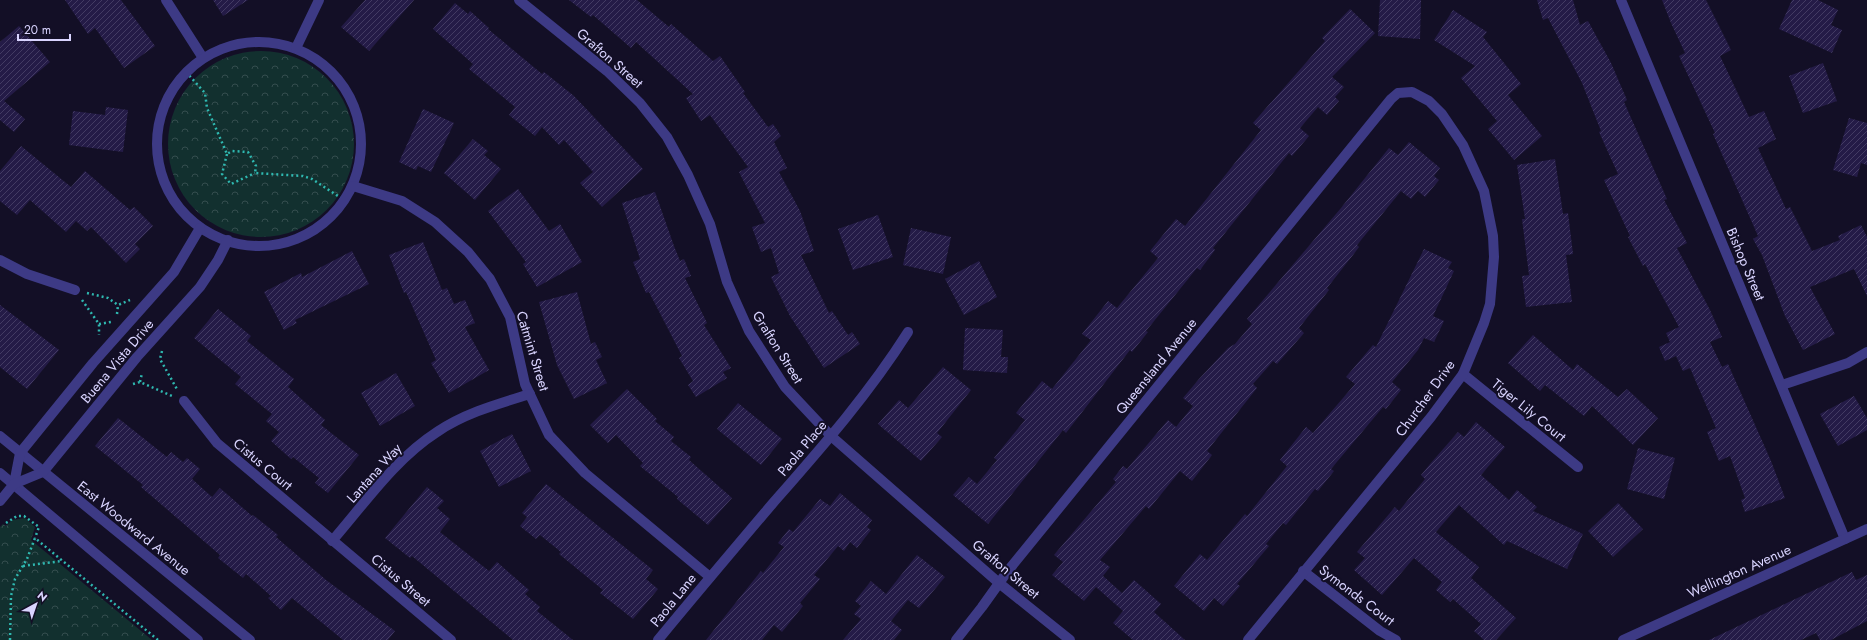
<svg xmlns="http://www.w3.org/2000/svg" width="1867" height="640" font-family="Jost,sans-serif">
  <defs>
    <pattern id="park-crowns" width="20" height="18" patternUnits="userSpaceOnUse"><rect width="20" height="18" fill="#12302f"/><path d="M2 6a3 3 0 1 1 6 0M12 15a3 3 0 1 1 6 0" fill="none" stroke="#344d4e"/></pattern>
    <pattern id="building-hatch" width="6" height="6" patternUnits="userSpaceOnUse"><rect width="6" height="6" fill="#241b47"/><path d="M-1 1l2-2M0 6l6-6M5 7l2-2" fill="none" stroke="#433b63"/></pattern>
  </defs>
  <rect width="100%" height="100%" fill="#130f26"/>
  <g fill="url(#park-crowns)">
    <circle cx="261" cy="144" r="93"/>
    <path d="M 25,518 L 35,527 L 31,540 L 152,640 L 0,640 L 0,527 L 3,524 L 6,526 L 12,520 Z"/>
  </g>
  <g fill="url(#building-hatch)">
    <path d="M 65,0 L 121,0 L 155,46 L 124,68 L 95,28 L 88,34 Z"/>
    <path d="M 213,0 L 248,0 L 223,16 Z"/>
    <path d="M 365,0 L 414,0 L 369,51 L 341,27 Z"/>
    <path d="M 569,0 L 637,0 L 669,27 L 671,24 L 713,61 L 720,56 L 745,92 L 743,93 L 768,127 L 773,124 L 781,136 L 774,142 L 787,168 L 779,172 L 800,211 L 814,251 L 801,255 L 829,313 L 832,311 L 848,335 L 852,332 L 860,344 L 824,368 L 790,316 L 771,277 L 779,273 L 771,248 L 761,252 L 752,227 L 765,223 L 739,172 L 748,167 L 710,115 L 701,121 L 686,98 L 693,94 L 636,42 L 631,48 L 593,15 L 591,17 Z"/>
    <path d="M 1380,0 L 1421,0 L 1420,39 L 1378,36 Z"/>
    <path d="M 1537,0 L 1573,0 L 1580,25 L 1588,21 L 1611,63 L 1627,100 L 1624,102 L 1667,199 L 1664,200 L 1687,243 L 1677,248 L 1710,310 L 1722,337 L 1710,342 L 1722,367 L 1728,364 L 1771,461 L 1785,498 L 1745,512 L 1741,500 L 1745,498 L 1730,456 L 1719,461 L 1707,432 L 1716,428 L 1690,368 L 1683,371 L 1676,356 L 1665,361 L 1659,347 L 1670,342 L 1666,333 L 1679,327 L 1645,264 L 1643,266 L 1628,237 L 1630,236 L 1604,180 L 1618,174 L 1599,132 L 1601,131 L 1582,83 L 1548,18 L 1543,20 Z"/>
    <path d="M 1662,0 L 1706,0 L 1731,50 L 1720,56 L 1749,117 L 1764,111 L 1776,139 L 1758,148 L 1786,209 L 1790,207 L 1812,251 L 1840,240 L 1838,236 L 1861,225 L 1867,237 L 1867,296 L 1854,269 L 1810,287 L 1835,334 L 1803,350 L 1785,316 L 1762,255 L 1753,239 L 1758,236 L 1713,134 L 1715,133 L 1679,56 L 1685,53 L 1671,23 Z"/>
    <path d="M 1792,0 L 1818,0 L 1838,10 L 1831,25 L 1842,30 L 1832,53 L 1779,29 Z"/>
    <path d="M 455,3 L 468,14 L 470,11 L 489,28 L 488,29 L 542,74 L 544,72 L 574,96 L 643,169 L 602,207 L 580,183 L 593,172 L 564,140 L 559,145 L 542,127 L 535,136 L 509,115 L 515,107 L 469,69 L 473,64 L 433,29 Z"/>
    <path d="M 1350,9 L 1375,33 L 1332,77 L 1344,87 L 1335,97 L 1339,101 L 1327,115 L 1318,107 L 1300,128 L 1309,136 L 1292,156 L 1289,153 L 1213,248 L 1215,250 L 1200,270 L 1197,268 L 1146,331 L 1148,332 L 1132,352 L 1130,350 L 1066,433 L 1063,430 L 988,524 L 953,495 L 969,477 L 977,484 L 997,460 L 994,458 L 1025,420 L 1016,413 L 1042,381 L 1052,389 L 1091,340 L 1082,334 L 1108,301 L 1117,308 L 1158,258 L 1150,251 L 1176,219 L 1185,226 L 1261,130 L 1253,123 L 1325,41 L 1322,38 Z"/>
    <path d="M 1453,10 L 1487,32 L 1483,37 L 1521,84 L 1508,95 L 1542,136 L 1514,160 L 1488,129 L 1497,121 L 1461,78 L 1475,66 L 1434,40 Z"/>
    <path d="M 19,26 L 50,62 L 4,101 L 25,119 L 14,132 L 0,120 L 0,42 Z"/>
    <path d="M 1823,63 L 1837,101 L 1803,113 L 1789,76 Z"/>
    <path d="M 106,107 L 128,110 L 123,152 L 69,145 L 73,111 L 105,115 Z"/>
    <path d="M 423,109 L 454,123 L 431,172 L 418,166 L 416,170 L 399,162 Z"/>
    <path d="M 1849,118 L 1867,123 L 1867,165 L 1861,163 L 1857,177 L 1833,170 Z"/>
    <path d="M 473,139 L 488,151 L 484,155 L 501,169 L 475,200 L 444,173 Z"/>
    <path d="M 1409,142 L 1440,168 L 1434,176 L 1439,180 L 1425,197 L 1418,191 L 1411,199 L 1401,191 L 1357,245 L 1359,247 L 1353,255 L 1327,288 L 1329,290 L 1299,328 L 1304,333 L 1277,364 L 1273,361 L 1253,384 L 1257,388 L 1207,451 L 1212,455 L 1192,481 L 1180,471 L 1149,509 L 1146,506 L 1100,560 L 1110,567 L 1103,576 L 1122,593 L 1134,580 L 1161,604 L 1154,612 L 1185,640 L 1133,640 L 1113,623 L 1123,611 L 1096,587 L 1084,601 L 1052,575 L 1063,562 L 1054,555 L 1116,482 L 1113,479 L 1123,466 L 1127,469 L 1168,420 L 1176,427 L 1193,406 L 1183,398 L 1199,379 L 1228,348 L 1235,344 L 1252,324 L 1247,319 L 1341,208 L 1389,148 L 1398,155 Z"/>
    <path d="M 21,146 L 71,187 L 85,171 L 130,210 L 134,207 L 153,226 L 135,244 L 140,249 L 126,263 L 91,227 L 87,231 L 76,221 L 66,232 L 30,200 L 17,215 L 0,201 L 0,171 Z"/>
    <path d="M 1555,159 L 1563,214 L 1568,213 L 1573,254 L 1566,255 L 1572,302 L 1526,307 L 1522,276 L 1529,275 L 1522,219 L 1525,219 L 1517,165 Z"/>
    <path d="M 518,189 L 549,231 L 560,224 L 582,262 L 537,287 L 523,264 L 526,262 L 488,211 Z"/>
    <path d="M 655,192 L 674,246 L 680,261 L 684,259 L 691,276 L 685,278 L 707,323 L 704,325 L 731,368 L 723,372 L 727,378 L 696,397 L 688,385 L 693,381 L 679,358 L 682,356 L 649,292 L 646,293 L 633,262 L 640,259 L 622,203 Z"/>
    <path d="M 878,215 L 893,257 L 853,270 L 838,229 Z"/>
    <path d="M 911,228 L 951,237 L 943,274 L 903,265 Z"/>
    <path d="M 423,242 L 442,290 L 447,288 L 454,304 L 465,300 L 475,323 L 465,327 L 489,370 L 449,393 L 431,363 L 436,360 L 406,292 L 404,293 L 389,255 Z"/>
    <path d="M 1424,249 L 1452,262 L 1448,268 L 1454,271 L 1433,316 L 1444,321 L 1434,342 L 1424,338 L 1418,350 L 1392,382 L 1401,390 L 1386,409 L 1383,407 L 1331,469 L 1334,471 L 1318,491 L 1315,489 L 1286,525 L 1283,523 L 1266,544 L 1269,546 L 1237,584 L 1240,586 L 1223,606 L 1214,598 L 1204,611 L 1174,586 L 1200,554 L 1207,560 L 1245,514 L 1247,516 L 1287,466 L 1280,460 L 1306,427 L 1313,433 L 1355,384 L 1346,377 L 1373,345 L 1376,347 Z"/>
    <path d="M 352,251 L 369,284 L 295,320 L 297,323 L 284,330 L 264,292 L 301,273 L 302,277 Z"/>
    <path d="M 979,261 L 997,297 L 964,315 L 945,279 Z"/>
    <path d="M 577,292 L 591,344 L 595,342 L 602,357 L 596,360 L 607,383 L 574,399 L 557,365 L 539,302 Z"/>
    <path d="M 0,305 L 59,350 L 27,389 L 0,367 Z"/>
    <path d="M 218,309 L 251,336 L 247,341 L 294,379 L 288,387 L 325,420 L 321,425 L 359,455 L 328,493 L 315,483 L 319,478 L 293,457 L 291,459 L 271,441 L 279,432 L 266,421 L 272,414 L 235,384 L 241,377 L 194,338 Z"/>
    <path d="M 965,328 L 1003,330 L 1001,357 L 1008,357 L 1007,373 L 963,370 Z"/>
    <path d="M 1533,335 L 1573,370 L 1577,364 L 1618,397 L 1627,389 L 1658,418 L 1633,445 L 1592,406 L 1584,416 L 1545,385 L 1540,391 L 1508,363 Z"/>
    <path d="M 943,367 L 971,390 L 937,433 L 942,437 L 921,461 L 878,424 L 899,400 L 908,408 Z"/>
    <path d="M 396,373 L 415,406 L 380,426 L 361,393 Z"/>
    <path d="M 627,389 L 657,419 L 655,421 L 674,437 L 671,441 L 691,457 L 689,460 L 732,498 L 708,525 L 677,499 L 678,497 L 640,466 L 643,463 L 616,435 L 608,443 L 590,425 Z"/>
    <path d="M 1854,396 L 1867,418 L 1867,430 L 1838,446 L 1820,414 Z"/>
    <path d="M 738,403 L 782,439 L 761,465 L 717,429 Z"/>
    <path d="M 118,418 L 167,457 L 171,452 L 183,462 L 187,458 L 200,469 L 192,479 L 212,497 L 220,488 L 252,516 L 253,515 L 278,535 L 276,537 L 326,580 L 395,631 L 388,640 L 343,640 L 292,598 L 281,610 L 268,598 L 271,596 L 246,574 L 243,578 L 218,558 L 220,555 L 141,487 L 143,485 L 95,446 Z"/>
    <path d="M 1476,422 L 1505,447 L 1481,475 L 1509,500 L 1517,490 L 1537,507 L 1533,511 L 1583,534 L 1567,569 L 1507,541 L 1504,545 L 1459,505 L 1436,532 L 1479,567 L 1471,578 L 1516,618 L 1496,640 L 1484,640 L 1474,631 L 1481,624 L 1453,599 L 1450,602 L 1436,590 L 1442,582 L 1414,558 L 1382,595 L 1354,570 L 1365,558 L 1357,552 L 1395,507 L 1399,511 L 1425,479 L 1421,475 L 1430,464 L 1458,432 L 1464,437 Z"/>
    <path d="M 512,434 L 531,471 L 499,487 L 480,451 Z"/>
    <path d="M 1638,448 L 1675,458 L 1664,499 L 1627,489 Z"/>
    <path d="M 546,484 L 653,570 L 646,579 L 658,589 L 633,619 L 600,593 L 603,590 L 559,554 L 561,552 L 540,535 L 536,539 L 520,526 L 527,517 L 522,513 Z"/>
    <path d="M 427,487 L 444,501 L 437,508 L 450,519 L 440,532 L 489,571 L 497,562 L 529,590 L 525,594 L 540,607 L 537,611 L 573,640 L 513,640 L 412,556 L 410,558 L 385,538 Z"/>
    <path d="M 840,493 L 872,520 L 867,527 L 871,530 L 857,548 L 850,542 L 844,551 L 838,546 L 814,575 L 820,579 L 800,603 L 803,606 L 782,632 L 774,625 L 762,640 L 706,640 L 761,571 L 763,573 L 784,547 L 778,543 L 789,529 L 793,532 L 820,499 L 830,506 Z"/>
    <path d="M 1618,503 L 1643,529 L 1613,557 L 1588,531 Z"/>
    <path d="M 917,555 L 945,577 L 919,608 L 908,600 L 891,621 L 902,630 L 894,640 L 843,640 L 861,619 L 854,614 L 861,606 L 855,601 L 871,581 L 886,594 Z"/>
    <path d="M 1852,572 L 1856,580 L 1867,575 L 1867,621 L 1831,640 L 1820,640 L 1816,633 L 1801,640 L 1709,640 Z"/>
  </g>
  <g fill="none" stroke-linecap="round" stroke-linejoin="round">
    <g stroke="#2fb8b0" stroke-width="2.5" stroke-dasharray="2 3" stroke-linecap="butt">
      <path d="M 186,72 L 205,93 L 207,108 L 227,154 L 232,151 L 248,152 L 256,166 L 255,173 L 303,176 L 312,179 L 344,200"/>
      <path d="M 227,154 L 222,174 L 231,184 L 255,173"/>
      <path d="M 87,293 L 108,298 L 118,305 L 130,300"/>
      <path d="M 82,300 L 99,324 L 99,335"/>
      <path d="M 117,314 L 118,305"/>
      <path d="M 99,324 L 111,322"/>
      <path d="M 162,351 L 160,359 L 178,391"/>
      <path d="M 140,382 L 142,373"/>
      <path d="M 133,384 L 140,382 L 172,396"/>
      <path d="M 6,523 L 17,516 L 24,516 L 39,527 L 35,538"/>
      <path d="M 23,566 L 62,561"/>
      <path d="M 10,640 L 11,596 L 15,579 L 27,559 L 35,538 L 158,640"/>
    </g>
    <g stroke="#3d3a85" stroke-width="10">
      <path d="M 166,0 L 203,58"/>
      <path d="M 519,0 L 607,71 L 640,103 L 667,137 L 688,175 L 710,224 L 727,282 L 749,331 L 785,387 L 831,436 L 999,583 L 1070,640"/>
      <path d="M 1621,0 L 1845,539"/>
      <circle cx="259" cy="144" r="102"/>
      <path d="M 296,48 L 319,0"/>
      <path d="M 353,186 L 402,201 L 435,222 L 468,252 L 490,279 L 510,317 L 525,384 L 549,435 L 585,473 L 710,577"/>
      <path d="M 0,260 L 27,274 L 75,290"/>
      <path d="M 1463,374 L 1578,467"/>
      <path d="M 1782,385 L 1848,363 L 1867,352"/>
      <path d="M 184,401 L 217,443 L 451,640"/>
      <path d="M 0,436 L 250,640"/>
      <path d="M 0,473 L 198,640"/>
      <path d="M 14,484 L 20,453 L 93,363 L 174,272 L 200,228"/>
      <path d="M 0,501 L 14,484 L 43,472 L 137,357 L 200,287 L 218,260 L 228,240"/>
      <path d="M 332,541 C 365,503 395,459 437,432 C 465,413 498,404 530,394"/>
      <path d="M 1303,571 L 1380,631 L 1396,640"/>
      <path d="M 658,640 C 696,594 734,549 773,503 C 822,447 868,395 908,332"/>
      <path d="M 956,640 L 982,607 L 1007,572 L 1391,99 L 1398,93 L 1412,92 L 1429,101 L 1442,114 L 1463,145 L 1484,191 L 1493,236 L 1494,257 L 1490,304 L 1484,323 L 1463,374 L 1431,417 L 1248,640"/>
      <path d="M 1623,640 L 1867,529"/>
    </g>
  </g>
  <g text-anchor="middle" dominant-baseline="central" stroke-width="4" stroke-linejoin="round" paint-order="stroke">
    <g font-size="14" fill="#d9d4ff" stroke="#130f26">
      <text transform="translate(610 58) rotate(41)">Grafton Street</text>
      <text transform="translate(1746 264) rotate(67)">Bishop Street</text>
      <text transform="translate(778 347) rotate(58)">Grafton Street</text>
      <text transform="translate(533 351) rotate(73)">Catmint Street</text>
      <text transform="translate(117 361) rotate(-50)">Buena Vista Drive</text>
      <text transform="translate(1156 366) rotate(-51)">Queensland Avenue</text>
      <text transform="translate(1425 398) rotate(-54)">Churcher Drive</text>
      <text transform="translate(1529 410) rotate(39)">Tiger Lily Court</text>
      <text transform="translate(802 448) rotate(-50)">Paola Place</text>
      <text transform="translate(263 464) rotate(40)">Cistus Court</text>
      <text transform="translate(374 473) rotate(-48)">Lantana Way</text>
      <text transform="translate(134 528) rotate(39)">East Woodward Avenue</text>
      <text transform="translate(1006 569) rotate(40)">Grafton Street</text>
      <text transform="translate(1739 571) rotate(-24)">Wellington Avenue</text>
      <text transform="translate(401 580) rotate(40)">Cistus Street</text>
      <text transform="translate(1357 595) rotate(37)">Symonds Court</text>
      <text transform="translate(673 600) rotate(-51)">Paola Lane</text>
    </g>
  </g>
  <g transform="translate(36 604) rotate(40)" stroke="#130f26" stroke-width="3" paint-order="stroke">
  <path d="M0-3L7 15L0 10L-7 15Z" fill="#d9d4ff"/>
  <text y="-6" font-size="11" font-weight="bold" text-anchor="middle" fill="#d9d4ff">N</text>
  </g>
  <path d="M18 34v6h52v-6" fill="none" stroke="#d9d4ff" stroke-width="2"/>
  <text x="24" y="34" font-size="12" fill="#d9d4ff" stroke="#130f26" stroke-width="3" paint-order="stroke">20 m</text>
</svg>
